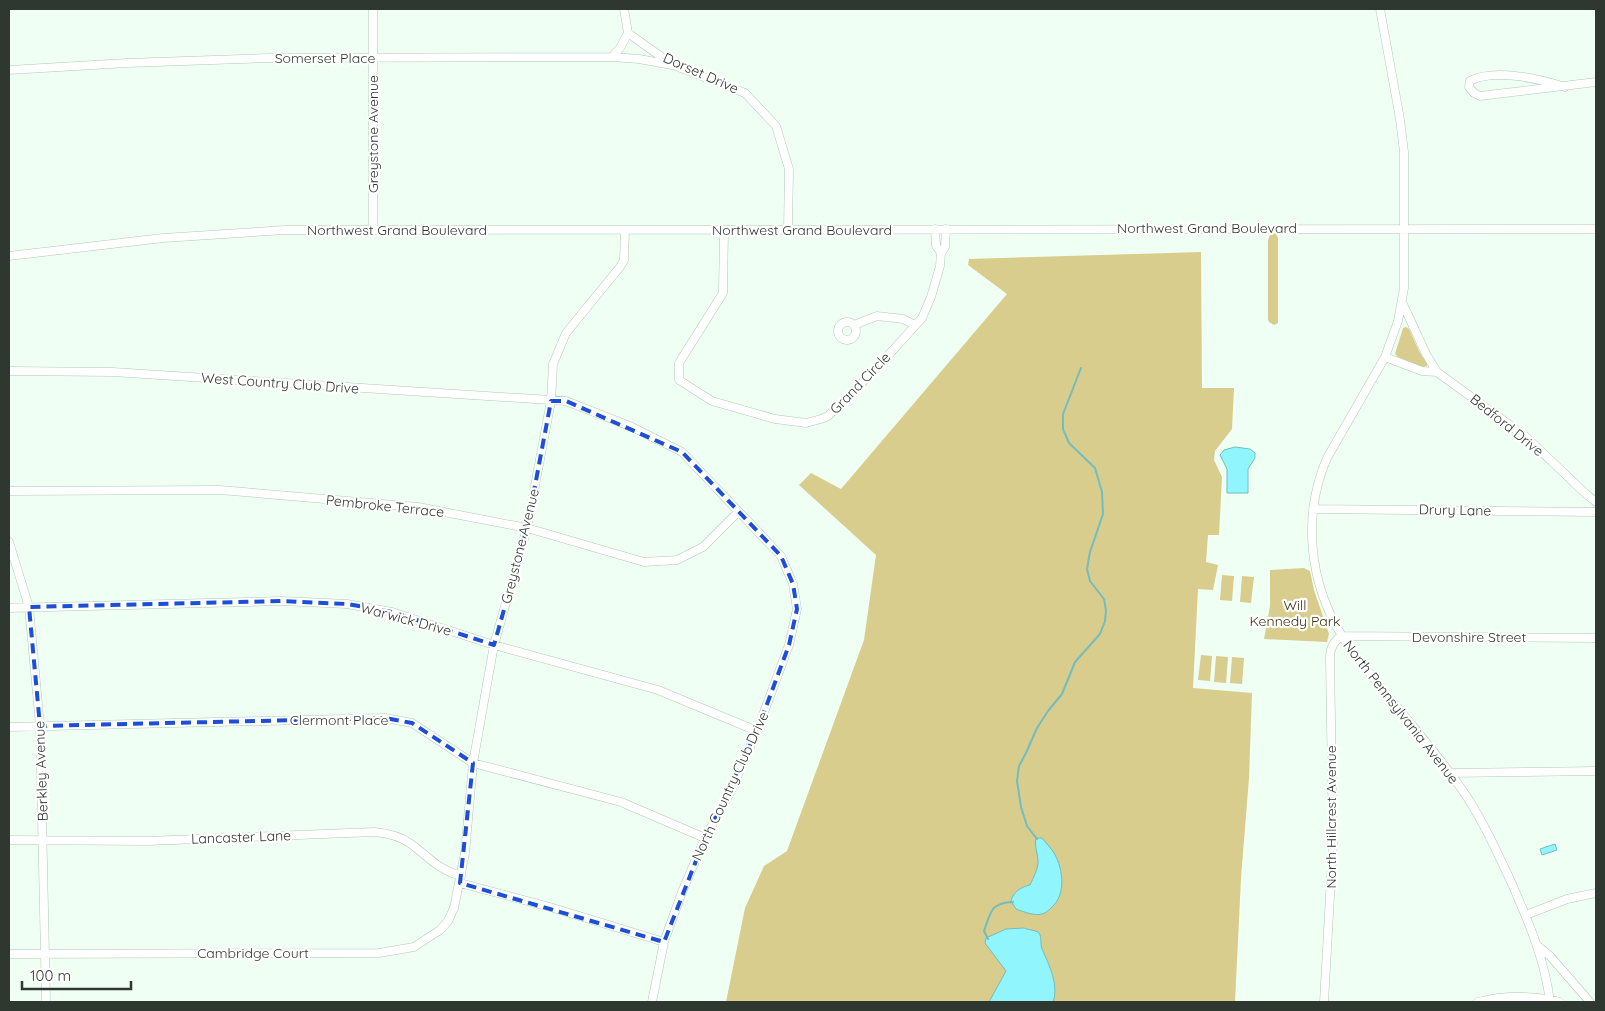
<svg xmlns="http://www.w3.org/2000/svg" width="1605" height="1011" font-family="Quicksand,sans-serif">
<rect width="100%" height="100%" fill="#f0fff3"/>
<path fill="#d8cd8c" d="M 1273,234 L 1276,234 L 1278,238 L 1278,323 L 1274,325 L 1269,322 L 1268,319 L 1268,240 L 1270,235 Z
M 1201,252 L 1202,388 L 1234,388 L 1232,429 L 1215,451 L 1214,460 L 1222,477 L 1219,535 L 1208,535 L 1206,562 L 1218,565 L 1213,590 L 1198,589 L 1193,688 L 1252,693 L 1249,778 L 1241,878 L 1235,1002 L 726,1002 L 745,908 L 764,866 L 787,851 L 864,640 L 876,555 L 799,485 L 811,473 L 841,489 L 1007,294 L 968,265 L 969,259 Z
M 1406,327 L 1409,329 L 1419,351 L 1427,364 L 1427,366 L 1422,367 L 1398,357 L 1395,354 L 1403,328 Z
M 1304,568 L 1310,571 L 1314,590 L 1329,634 L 1327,642 L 1264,639 L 1270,606 L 1270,570 Z
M 1222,575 L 1234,576 L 1232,601 L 1220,600 Z
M 1242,576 L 1254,577 L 1251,603 L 1240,602 Z
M 1201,655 L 1212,656 L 1210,681 L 1198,680 Z
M 1216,656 L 1228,657 L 1226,683 L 1214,682 Z
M 1232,657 L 1244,658 L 1242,684 L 1230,683 Z"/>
<path fill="#91f5fe" stroke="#73bcc0" d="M 1235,447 L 1250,449 L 1255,453 L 1255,458 L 1248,469 L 1248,493 L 1227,493 L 1227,469 L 1220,455 L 1224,450 Z
M 1036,838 L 1042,838 C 1045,842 1049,846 1052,850 C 1063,865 1067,894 1052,907 C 1049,910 1046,913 1042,914 C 1034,916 1024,912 1016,909 L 1011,901 C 1013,892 1021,887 1030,885 C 1033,878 1038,870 1038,862 C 1038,854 1034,846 1036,838 Z
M 1555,844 L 1557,850 L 1542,855 L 1540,849 Z
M 1024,928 C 1028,930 1036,930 1039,933 C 1042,937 1040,944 1042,949 C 1049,965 1059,984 1053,1002 L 989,1002 L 1006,971 L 985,943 L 986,938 L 1006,929 Z"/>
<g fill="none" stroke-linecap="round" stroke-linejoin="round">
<path stroke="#73bcc0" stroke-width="2" d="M 1037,839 L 1027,826 L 1021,807 L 1017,781 L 1019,766 L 1026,753 L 1037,728 L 1048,711 L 1062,694 L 1075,662 L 1100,634 L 1105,621 L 1106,611 L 1104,599 L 1090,581 L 1087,569 L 1090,552 L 1103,514 L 1102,492 L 1095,468 L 1069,443 L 1063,429 L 1063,414 L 1081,368
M 988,939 L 984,931 C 991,912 990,903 1013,902"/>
<defs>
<path id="minor" d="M 373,9 L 373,229
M 624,9 L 628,33 L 656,53 L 676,66 L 745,93 L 776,126 L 789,169 L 788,229
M 1380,9 L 1400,119 L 1404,152 L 1404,288 L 1398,321 L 1385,357 L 1327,458 C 1302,516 1309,582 1342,636 C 1352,652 1364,666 1376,681 C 1406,719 1440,756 1467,797 C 1485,825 1498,854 1512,884 C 1529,923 1545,960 1550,1002
M 612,57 L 639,59 L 672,65
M 9,70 L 127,63 L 270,58 L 612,57 L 620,48 L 628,33
M 1565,87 C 1540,79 1494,68 1470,81 L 1469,87 L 1474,93 L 1480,96 L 1596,82
M 724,230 L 723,293 L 679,363 L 679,380 L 712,401 L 775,419 L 806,423 L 821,419 L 828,416 L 875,370 L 922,318 L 931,297 L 940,266 L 941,253 L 936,246 L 935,229
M 941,253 L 945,247 L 946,229
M 9,256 L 163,238 L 285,230 L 1596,229
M 1402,302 L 1426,354 L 1437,372 L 1526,437 L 1586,494 L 1596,502
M838 331a9 9 0 1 1 18 0a9 9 0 1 1-18 0Z
M 854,325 L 877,316 L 903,319 L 915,325
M 1385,357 L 1422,371 L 1437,372
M 9,371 L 113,372 L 566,401 L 632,427 L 682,452 L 781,556 L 793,584 L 797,609 L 789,645 L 757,731 L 730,793 L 705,838 L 682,892 L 664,942 L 652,1002
M 9,491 L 220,490 L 418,507 L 527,528 L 644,562 L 677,560 L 703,547 L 738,512
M 1313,509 L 1596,512
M 9,542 L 29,607 L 40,726 L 46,1002
M 9,608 L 282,601 L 347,604 L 392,612 L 494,645 L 658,690 L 757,731
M 1342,636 L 1596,638
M 9,727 L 385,718 L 412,723 L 473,763 L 621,802 L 705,838
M 1449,773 L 1596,771
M 9,840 L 147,841 L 374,832 C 387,833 400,836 411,844 C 430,858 437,869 461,876
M 460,883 L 550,907 L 664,942
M 1526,915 L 1567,899 L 1596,893
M 1539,947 L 1550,956 L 1590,1002
M 9,954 L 379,953 L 414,947 L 440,930 L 448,921 L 454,908 L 465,853 L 473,763 L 494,645 L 527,528 L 551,401 L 553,364 L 566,333 L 620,267 L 624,260 L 625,230
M 1324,1002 L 1333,843 L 1330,658 C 1330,648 1333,641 1342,636
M 1478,1002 C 1506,995 1532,995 1560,1002"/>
</defs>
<use href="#minor" stroke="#b1c9b6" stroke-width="9"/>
<use href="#minor" stroke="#fff" stroke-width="8"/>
</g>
<path fill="none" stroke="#1d4ed8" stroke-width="4" stroke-dasharray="10 6" stroke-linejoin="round" d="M 551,401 L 566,401 L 682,452 L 781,556 L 793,584 L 797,609 L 789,645 L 757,731 L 705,838 L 664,942 L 460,883 L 473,763 L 412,723 L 385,718 L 40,726 L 29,607 L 282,601 L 347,604 L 392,612 L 494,645 L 527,528 Z"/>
<g text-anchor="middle" stroke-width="4.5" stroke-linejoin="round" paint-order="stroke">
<g font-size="14" fill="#2e3830" stroke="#fff">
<text x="325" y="63">Somerset Place</text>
<text transform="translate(701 73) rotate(24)" y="5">Dorset Drive</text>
<text transform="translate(373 134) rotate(-90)" y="5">Greystone Avenue</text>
<text x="1207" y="233">Northwest Grand Boulevard</text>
<text x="397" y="235">Northwest Grand Boulevard</text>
<text x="802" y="235">Northwest Grand Boulevard</text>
<text transform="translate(280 383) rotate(4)" y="5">West Country Club Drive</text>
<text transform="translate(860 383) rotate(-46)" y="5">Grand Circle</text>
<text transform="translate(1507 425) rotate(39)" y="5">Bedford Drive</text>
<text transform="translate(385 506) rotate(6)" y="5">Pembroke Terrace</text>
<text transform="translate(1455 510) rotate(1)" y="5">Drury Lane</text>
<text transform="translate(520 546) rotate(-76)" y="5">Greystone Avenue</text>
<text transform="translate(406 619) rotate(15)" y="5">Warwick Drive</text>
<text x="1469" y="642">Devonshire Street</text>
<text transform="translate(1401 712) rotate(52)" y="5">North Pennsylvania Avenue</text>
<text x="339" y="725">Clermont Place</text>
<text transform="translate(41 771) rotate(-92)" y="5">Berkley Avenue</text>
<text transform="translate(730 786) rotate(-65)" y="5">North Country Club Drive</text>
<text transform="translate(1331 817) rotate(-90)" y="5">North Hillcrest Avenue</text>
<text transform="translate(241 837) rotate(-2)" y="5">Lancaster Lane</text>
<text x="253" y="958">Cambridge Court</text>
</g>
<g font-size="14" fill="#393313" stroke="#fff">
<text x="1295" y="610">Will<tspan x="1295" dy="16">Kennedy Park</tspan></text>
</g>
</g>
<rect width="1605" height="1011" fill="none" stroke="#2e3830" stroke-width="20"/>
<path d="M22 981v8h109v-8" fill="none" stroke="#2e3830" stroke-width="2.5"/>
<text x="30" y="981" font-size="15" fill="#2e3830" stroke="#ffffff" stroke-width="4" paint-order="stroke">100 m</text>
</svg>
